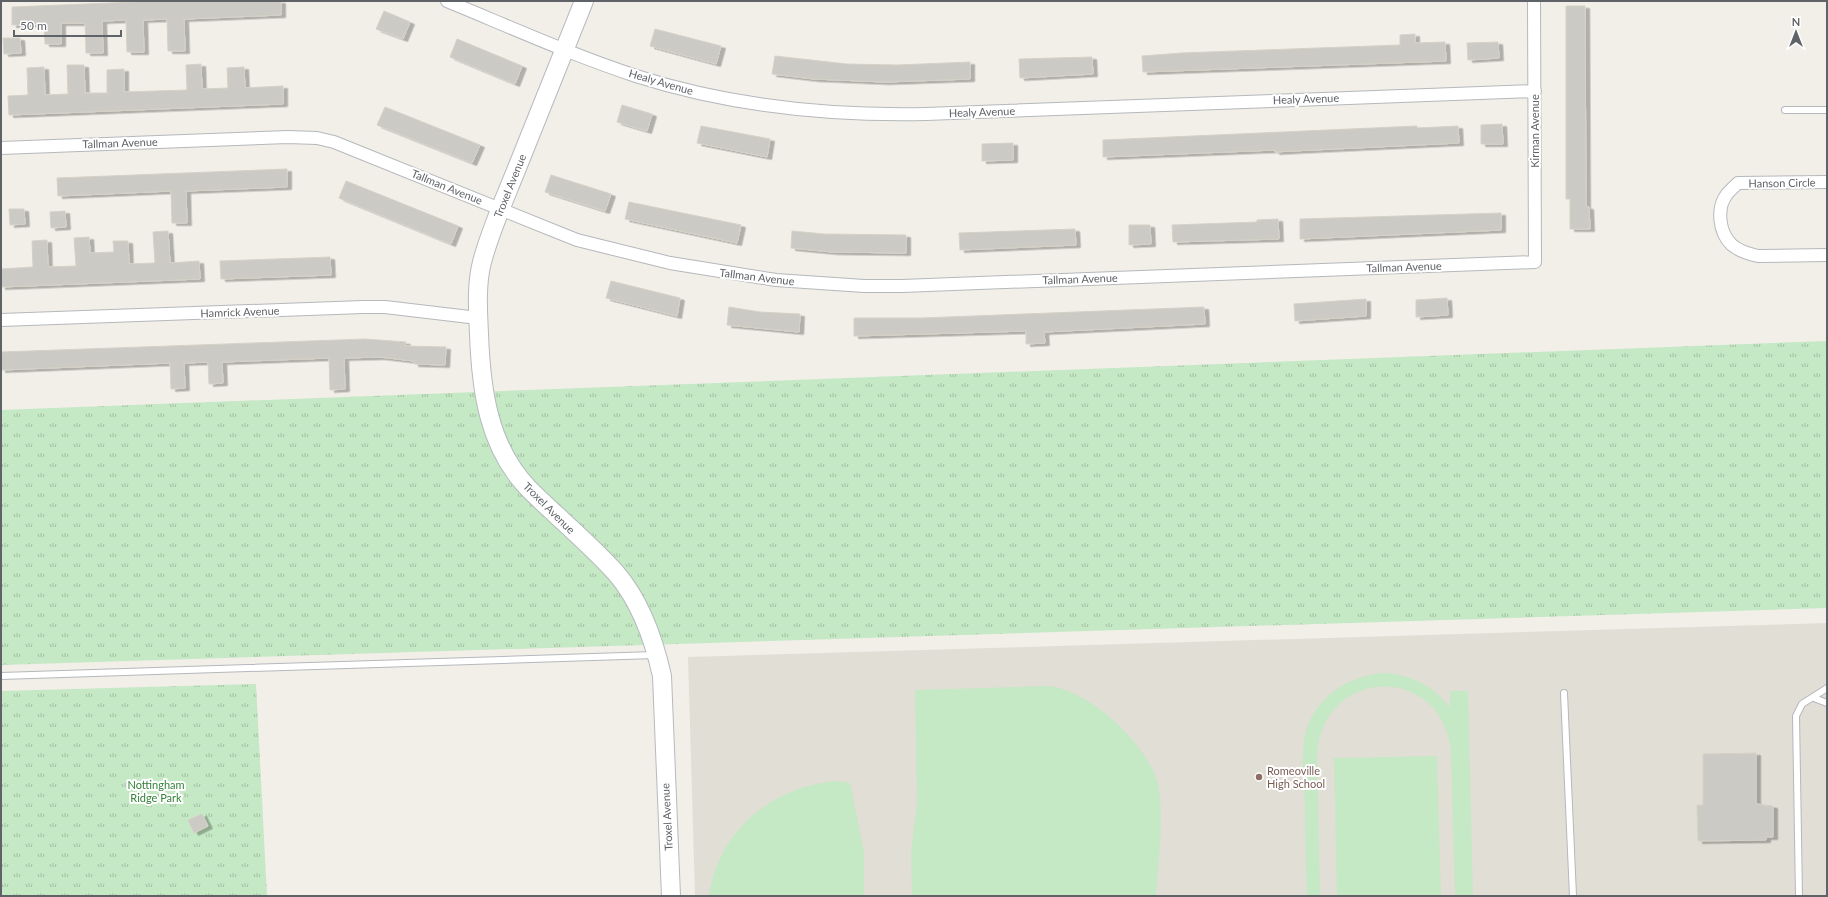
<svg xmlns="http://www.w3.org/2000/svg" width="1828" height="897" font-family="Lato,sans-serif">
<defs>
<pattern id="grass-tufts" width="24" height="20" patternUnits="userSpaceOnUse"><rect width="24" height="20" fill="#c5e8c5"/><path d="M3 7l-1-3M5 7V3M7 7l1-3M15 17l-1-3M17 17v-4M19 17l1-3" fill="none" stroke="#a3c0a4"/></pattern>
<filter id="shadow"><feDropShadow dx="4.5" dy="2.5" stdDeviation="0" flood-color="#0004"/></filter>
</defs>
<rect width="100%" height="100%" fill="#f1efe8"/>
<path fill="#e1ded6" d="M 1827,623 L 1827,896 L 695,896 L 688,657 Z"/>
<path fill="url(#grass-tufts)" d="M 1827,341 L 1827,608 L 1,665 L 1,410 Z
M 256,684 L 267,896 L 1,896 L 1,691 Z"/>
<path fill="#c5e8c5" d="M 1382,673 C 1410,674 1432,685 1450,707 L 1450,691 L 1468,691 L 1473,896 L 1455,896 L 1451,752 C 1443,664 1324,665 1317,754 L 1320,896 L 1307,896 C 1306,866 1305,835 1305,805 C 1304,784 1301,762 1304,741 C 1310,701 1344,677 1382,673 Z
M 1049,686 C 1089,690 1146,743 1157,781 C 1165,810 1158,864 1156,896 L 912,896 L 911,852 L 917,803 L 915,690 Z
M 1437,756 L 1441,896 L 1337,896 L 1334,758 Z
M 838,781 L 850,783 L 864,853 L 864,896 L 709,896 C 718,830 774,785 838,781 Z"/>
<path fill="#cccac5" stroke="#d6d1c6" filter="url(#shadow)" d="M 158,1 L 281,1 L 281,15 L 184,19 L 185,51 L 168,51 L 167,19 L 143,20 L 144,52 L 127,52 L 126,20 L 102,21 L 103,53 L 86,53 L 85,23 L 61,23 L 61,44 L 45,44 L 44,24 L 12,25 L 12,7 Z
M 1566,6 L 1585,6 L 1586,207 L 1589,207 L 1590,229 L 1570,229 L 1570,199 L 1566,199 Z
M 384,11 L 410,22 L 403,39 L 376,29 Z
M 655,29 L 721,46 L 716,64 L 650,46 Z
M 1415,34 L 1415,43 L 1445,42 L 1446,61 L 1143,72 L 1142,56 L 1181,53 L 1400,45 L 1400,35 Z
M 3,38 L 20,38 L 21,53 L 4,54 Z
M 457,39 L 522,66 L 515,84 L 450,57 Z
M 1498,42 L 1499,58 L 1468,60 L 1467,43 Z
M 775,56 L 847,64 L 897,65 L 970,62 L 970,79 L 885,82 L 814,79 L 772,74 Z
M 1092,57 L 1093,74 L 1020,78 L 1019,59 Z
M 201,64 L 202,89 L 228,88 L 227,68 L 244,67 L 245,88 L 283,86 L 283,104 L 9,115 L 8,96 L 28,95 L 27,68 L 44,67 L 45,95 L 68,94 L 67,65 L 84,65 L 85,93 L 107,93 L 107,70 L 124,69 L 124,92 L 187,90 L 186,65 Z
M 622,105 L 652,114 L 647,131 L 617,122 Z
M 385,107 L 480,145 L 472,163 L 377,125 Z
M 1502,124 L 1503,144 L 1481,144 L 1481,125 Z
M 701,126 L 770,139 L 767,157 L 697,143 Z
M 1417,126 L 1417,128 L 1458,126 L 1459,143 L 1292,151 L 1275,152 L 1275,150 L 1103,157 L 1103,140 Z
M 1013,143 L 1013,160 L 982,161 L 982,144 Z
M 287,169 L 287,187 L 186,191 L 187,223 L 172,223 L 171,191 L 58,196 L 57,178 Z
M 551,175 L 611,194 L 605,211 L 545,192 Z
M 346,181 L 458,226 L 451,244 L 339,198 Z
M 629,202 L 741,225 L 737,243 L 625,219 Z
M 9,209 L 24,209 L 25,224 L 10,225 Z
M 65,211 L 66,227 L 51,228 L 50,212 Z
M 1501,213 L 1501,230 L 1300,239 L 1300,219 Z
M 1278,219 L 1279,239 L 1173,242 L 1172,225 L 1257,222 L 1257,220 Z
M 1129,225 L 1150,225 L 1151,244 L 1129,245 Z
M 1075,229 L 1076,245 L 960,250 L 959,233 Z
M 168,231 L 170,263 L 199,261 L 200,279 L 1,287 L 1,269 L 33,267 L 32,241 L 47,240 L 48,267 L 76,266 L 74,238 L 89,237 L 90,253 L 114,252 L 113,241 L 128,241 L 129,264 L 155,263 L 153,232 Z
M 792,231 L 824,234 L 906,235 L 906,253 L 833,252 L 791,248 Z
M 330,257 L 331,275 L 221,279 L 220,261 Z
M 611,281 L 680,298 L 677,316 L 606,298 Z
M 1447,298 L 1448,315 L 1416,317 L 1416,300 Z
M 1366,299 L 1366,316 L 1295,321 L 1294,304 Z
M 729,307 L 760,312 L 800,314 L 799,332 L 727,325 Z
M 1204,307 L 1205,324 L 1044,332 L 1045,343 L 1026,344 L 1026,331 L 854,336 L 854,318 L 922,318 Z
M 365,339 L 406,342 L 405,346 L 446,347 L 445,365 L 414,364 L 414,361 L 380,357 L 344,358 L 345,389 L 330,390 L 329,358 L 222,362 L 223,383 L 209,384 L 208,362 L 184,363 L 185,388 L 171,389 L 170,363 L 1,370 L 1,352 Z
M 1756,753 L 1756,804 L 1773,806 L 1773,837 L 1766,837 L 1766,840 L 1698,841 L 1697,805 L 1703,805 L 1703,754 Z
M 202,814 L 208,826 L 194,833 L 188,820 Z"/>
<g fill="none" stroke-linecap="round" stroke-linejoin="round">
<defs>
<path id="lane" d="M 1785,110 L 1827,110
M 1,676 L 655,655
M 1564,693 L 1573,896
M 1814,698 L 1827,703
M 1799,896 L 1796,716 L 1802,704 L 1827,688"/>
<path id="street" d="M 447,1 C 510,27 572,55 636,76 C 730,106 828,116 926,114 L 1535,91
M 1,148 L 288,137 L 317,138 L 334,142 L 577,240 L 670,263 L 776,280 L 864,286 L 902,286 L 1535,262 L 1534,1
M 1827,182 L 1738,183 C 1735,186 1730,190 1727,194 C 1716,208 1719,233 1732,245 C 1739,251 1749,254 1758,256 L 1827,255
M 1,320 L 363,307 L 385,307 L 478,318"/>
<path id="secondary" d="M 584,1 C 562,55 541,109 519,163 C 506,196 491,228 482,262 C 476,285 478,311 479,334 C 481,389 488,447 529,489 C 557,517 589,543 616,573 C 640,601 654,640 662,676 L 671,896"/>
</defs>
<use href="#lane" stroke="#b5b8bc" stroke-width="8"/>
<use href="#street" stroke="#b5b8bc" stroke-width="14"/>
<use href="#secondary" stroke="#b6babf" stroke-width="20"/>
<use href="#lane" stroke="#fff" stroke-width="6"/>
<use href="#street" stroke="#fff" stroke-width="12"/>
<use href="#secondary" stroke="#fff" stroke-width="18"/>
</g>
<circle fill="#8d6e63" stroke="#fff" stroke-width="1.5" cx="1259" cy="777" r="4"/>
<g text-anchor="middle" stroke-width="4" stroke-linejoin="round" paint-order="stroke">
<g font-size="11" fill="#5f6368" stroke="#fff">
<text transform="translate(661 82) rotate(16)" y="4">Healy Avenue</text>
<text transform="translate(1306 99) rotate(-2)" y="4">Healy Avenue</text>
<text transform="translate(982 112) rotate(-2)" y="4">Healy Avenue</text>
<text transform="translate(1535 131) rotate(-90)" y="4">Kirman Avenue</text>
<text transform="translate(120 143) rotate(-2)" y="4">Tallman Avenue</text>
<text transform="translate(1782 183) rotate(-1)" y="4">Hanson Circle</text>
<text transform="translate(510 186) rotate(-68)" y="4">Troxel Avenue</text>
<text transform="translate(447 187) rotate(22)" y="4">Tallman Avenue</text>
<text transform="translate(1404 267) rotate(-2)" y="4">Tallman Avenue</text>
<text transform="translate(757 277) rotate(7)" y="4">Tallman Avenue</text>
<text transform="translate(1080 279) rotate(-2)" y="4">Tallman Avenue</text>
<text transform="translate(240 312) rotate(-2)" y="4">Hamrick Avenue</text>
<text transform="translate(549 508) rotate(45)" y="4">Troxel Avenue</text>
<text transform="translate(667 817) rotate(-93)" y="4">Troxel Avenue</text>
</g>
<g font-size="11" fill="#785e54" stroke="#fff" text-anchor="start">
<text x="1267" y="775">Romeoville<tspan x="1267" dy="13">High School</tspan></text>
</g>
<g font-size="11" fill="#348238" stroke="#fff">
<text x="156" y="789">Nottingham<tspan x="156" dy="13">Ridge Park</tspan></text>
</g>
</g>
<rect width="1828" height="897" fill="none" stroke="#5f6368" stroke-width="4"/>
<g transform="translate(1796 32)" stroke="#ffffff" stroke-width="3" paint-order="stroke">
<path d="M0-3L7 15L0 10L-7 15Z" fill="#5f6368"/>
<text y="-6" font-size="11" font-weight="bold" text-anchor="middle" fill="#5f6368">N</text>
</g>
<path d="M14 30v6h107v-6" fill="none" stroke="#5f6368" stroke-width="2"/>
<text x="20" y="30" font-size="12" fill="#5f6368" stroke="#ffffff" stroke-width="3" paint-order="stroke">50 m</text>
</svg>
